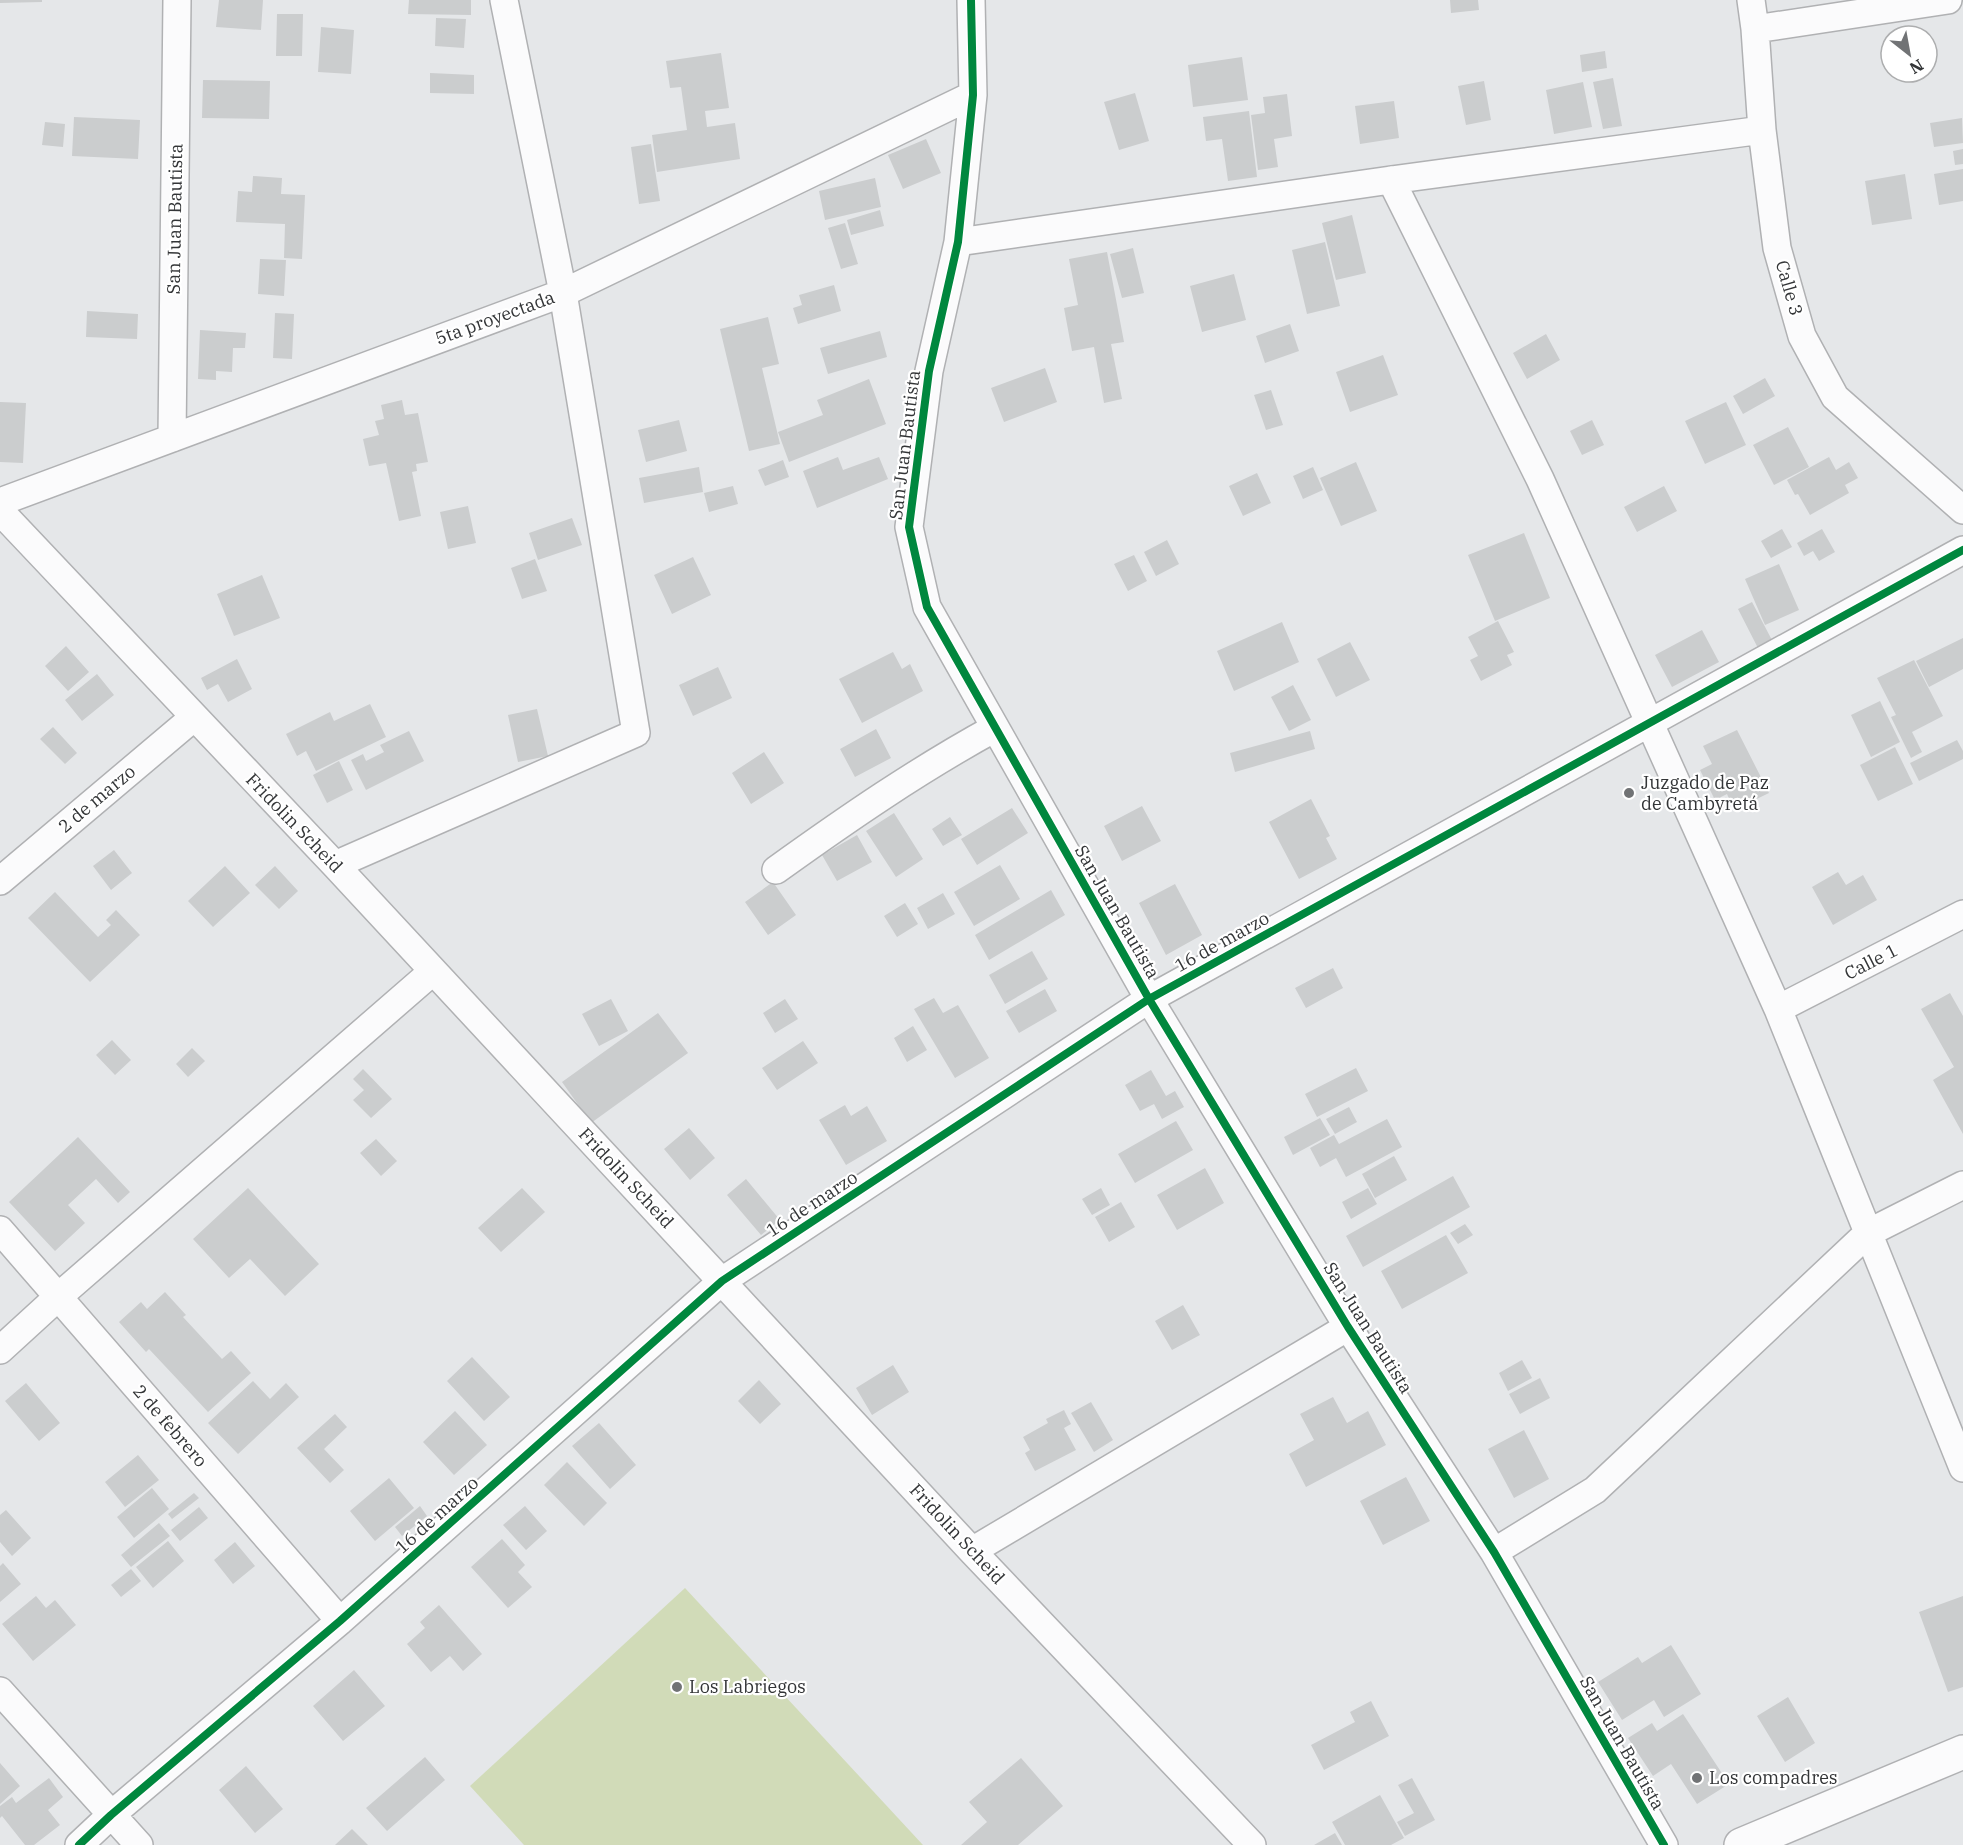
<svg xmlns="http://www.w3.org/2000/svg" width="1963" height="1845" font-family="'IBM Plex Serif',serif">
<rect width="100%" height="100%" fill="#e5e7e9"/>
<path fill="#d1dbb8" d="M 685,1588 L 923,1845 L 524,1845 L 470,1786 Z"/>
<path fill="#cbcdce" d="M 0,0 L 42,0 L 42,2 L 0,3 Z
M 219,0 L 263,0 L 261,30 L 216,27 Z
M 409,0 L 471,0 L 471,15 L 408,14 Z
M 1450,0 L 1478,0 L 1479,10 L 1451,13 Z
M 277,14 L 303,14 L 302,56 L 276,56 Z
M 436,18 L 466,19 L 464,48 L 435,46 Z
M 321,27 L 354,30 L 351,74 L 318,72 Z
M 1605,51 L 1607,68 L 1582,72 L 1580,55 Z
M 721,53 L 729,108 L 705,111 L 707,127 L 735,123 L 740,159 L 657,172 L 652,135 L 687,130 L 681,87 L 670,88 L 666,61 Z
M 1242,57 L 1248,100 L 1193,107 L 1188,65 Z
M 430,73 L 474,75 L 474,94 L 430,93 Z
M 1613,78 L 1622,126 L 1603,129 L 1593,82 Z
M 203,80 L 270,81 L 269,119 L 202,118 Z
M 1484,81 L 1491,120 L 1466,125 L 1458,86 Z
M 1583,82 L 1592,127 L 1554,134 L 1546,90 Z
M 1135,93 L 1149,141 L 1119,150 L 1104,102 Z
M 1287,94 L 1292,136 L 1274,139 L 1278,167 L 1258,170 L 1251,115 L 1265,113 L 1263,97 Z
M 1394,101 L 1399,138 L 1360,144 L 1355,106 Z
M 1249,111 L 1257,177 L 1228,181 L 1222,139 L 1206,141 L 1203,117 Z
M 74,117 L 140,120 L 138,159 L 72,156 Z
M 1962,118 L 1963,143 L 1934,147 L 1930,123 Z
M 45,122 L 65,124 L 63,147 L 42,145 Z
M 926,139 L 941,173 L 903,189 L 888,155 Z
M 651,144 L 660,201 L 639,204 L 631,147 Z
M 1963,149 L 1963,164 L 1955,165 L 1953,151 Z
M 1963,169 L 1963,201 L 1939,205 L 1934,174 Z
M 1905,174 L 1912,219 L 1872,225 L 1865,181 Z
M 253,176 L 282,178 L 281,194 L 305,195 L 302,259 L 284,258 L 285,224 L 236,222 L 238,191 L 252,192 Z
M 875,178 L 881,207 L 825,220 L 819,191 Z
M 880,210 L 884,226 L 851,235 L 847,220 Z
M 1352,215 L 1366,273 L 1336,280 L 1322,223 Z
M 845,223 L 858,264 L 841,269 L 828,228 Z
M 1325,242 L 1340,306 L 1307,314 L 1292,250 Z
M 1133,248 L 1144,293 L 1122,298 L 1110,254 Z
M 1107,252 L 1124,342 L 1111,344 L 1122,399 L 1104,403 L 1094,347 L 1072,351 L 1064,308 L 1078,305 L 1069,259 Z
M 260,259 L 286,260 L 284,296 L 258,294 Z
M 1234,274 L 1246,320 L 1202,332 L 1190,286 Z
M 834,285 L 841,311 L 798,324 L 793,308 L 802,305 L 799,295 Z
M 87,311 L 138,314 L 137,339 L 86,337 Z
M 275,313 L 294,314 L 292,359 L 273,358 Z
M 768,317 L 779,364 L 762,368 L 780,444 L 749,451 L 720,329 Z
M 1290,324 L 1299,351 L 1265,363 L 1256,336 Z
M 200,330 L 246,333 L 245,348 L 233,348 L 232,372 L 216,371 L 216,380 L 198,379 Z
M 880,331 L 887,357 L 828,374 L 820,348 Z
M 1546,334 L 1560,360 L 1527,379 L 1513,353 Z
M 1383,355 L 1398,395 L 1350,412 L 1336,372 Z
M 1045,368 L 1057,402 L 1004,422 L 991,388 Z
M 1765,378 L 1775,396 L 1743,414 L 1733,396 Z
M 869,379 L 886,424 L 789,462 L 778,432 L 823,415 L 817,400 Z
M 1271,390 L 1283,425 L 1266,430 L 1254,395 Z
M 402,400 L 405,415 L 418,413 L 428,462 L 416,464 L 417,471 L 412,472 L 421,516 L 399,521 L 386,463 L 369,466 L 363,439 L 379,435 L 375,421 L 384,419 L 381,405 Z
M 0,402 L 26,403 L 23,463 L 0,462 Z
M 1726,402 L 1746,445 L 1705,464 L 1685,421 Z
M 679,420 L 687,451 L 646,462 L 638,430 Z
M 1592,420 L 1604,445 L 1582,455 L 1570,431 Z
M 1788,427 L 1809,467 L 1774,485 L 1753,445 Z
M 838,457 L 843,470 L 879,457 L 888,479 L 817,508 L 803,471 Z
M 1829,457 L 1836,470 L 1849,462 L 1858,478 L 1845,485 L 1849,493 L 1810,515 L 1798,494 L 1795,495 L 1787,480 Z
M 783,460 L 789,477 L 765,486 L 758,470 Z
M 1356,462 L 1377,511 L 1341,526 L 1320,478 Z
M 699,467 L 703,492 L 644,503 L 639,478 Z
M 1313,467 L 1323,490 L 1303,499 L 1293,476 Z
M 1257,473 L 1271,503 L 1243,516 L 1229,486 Z
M 733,486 L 738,504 L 709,512 L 704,493 Z
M 1664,486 L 1677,511 L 1637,532 L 1624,507 Z
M 468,506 L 476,543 L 448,549 L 440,512 Z
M 572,518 L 582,545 L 538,560 L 529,533 Z
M 1782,529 L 1792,547 L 1771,558 L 1761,541 Z
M 1822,529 L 1835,552 L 1819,561 L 1813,551 L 1804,556 L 1797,543 Z
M 1524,533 L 1550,598 L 1495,621 L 1468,555 Z
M 1167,540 L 1179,564 L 1156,576 L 1144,552 Z
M 1134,555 L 1147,581 L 1128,591 L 1114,564 Z
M 693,557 L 711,595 L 672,614 L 654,575 Z
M 535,559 L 547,591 L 522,599 L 511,568 Z
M 1779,564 L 1799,610 L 1765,625 L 1745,579 Z
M 262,575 L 280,618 L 234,636 L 217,594 Z
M 1752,602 L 1774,644 L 1760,652 L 1738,609 Z
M 1498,621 L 1514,652 L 1507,655 L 1512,665 L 1481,681 L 1470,660 L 1478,656 L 1468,637 Z
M 1282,622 L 1299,662 L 1234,691 L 1217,651 Z
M 1702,630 L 1719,662 L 1672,687 L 1655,655 Z
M 1963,638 L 1963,669 L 1929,687 L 1916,661 Z
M 1350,642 L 1370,680 L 1336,697 L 1317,659 Z
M 66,646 L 89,672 L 68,691 L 45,666 Z
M 893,652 L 902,669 L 910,664 L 923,691 L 862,723 L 839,679 Z
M 237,659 L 252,689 L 228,702 L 218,684 L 207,690 L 201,678 Z
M 1914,660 L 1943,716 L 1912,732 L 1922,752 L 1911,758 L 1891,717 L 1896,715 L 1877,678 Z
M 718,667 L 732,698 L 693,716 L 679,685 Z
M 97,674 L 114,695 L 82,721 L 65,700 Z
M 1293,685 L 1311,720 L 1289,731 L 1271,697 Z
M 1880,701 L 1900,742 L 1871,757 L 1851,715 Z
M 370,704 L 386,737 L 316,771 L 306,751 L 297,756 L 286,734 L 330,712 L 334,721 Z
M 537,709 L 548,756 L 518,762 L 508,715 Z
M 53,727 L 77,753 L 65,764 L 40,739 Z
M 876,729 L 891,758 L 855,777 L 840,749 Z
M 1737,730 L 1769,793 L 1734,810 L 1727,794 L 1715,800 L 1700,770 L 1712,764 L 1703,746 Z
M 409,731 L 424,761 L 366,790 L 351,760 L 363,754 L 366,761 L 384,752 L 380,745 Z
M 1310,731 L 1315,749 L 1235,772 L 1230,753 Z
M 1957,740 L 1963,751 L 1963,759 L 1919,781 L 1910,763 Z
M 1895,747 L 1913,784 L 1878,801 L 1860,765 Z
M 764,752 L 784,783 L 751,804 L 732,773 Z
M 339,761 L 353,790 L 327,803 L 313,775 Z
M 1311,799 L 1330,836 L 1326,838 L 1337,859 L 1299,879 L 1269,822 Z
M 1142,806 L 1161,841 L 1122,861 L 1104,826 Z
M 1012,808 L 1028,833 L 977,865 L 961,839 Z
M 894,813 L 923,859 L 896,877 L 866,831 Z
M 950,817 L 962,835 L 943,846 L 932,829 Z
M 857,835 L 872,862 L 837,881 L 822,855 Z
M 114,850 L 132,873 L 111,890 L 93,866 Z
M 1000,865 L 1020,899 L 974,926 L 954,892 Z
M 225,866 L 250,893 L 213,927 L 188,901 Z
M 275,866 L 298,891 L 279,909 L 255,885 Z
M 1838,872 L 1846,885 L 1863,875 L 1877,900 L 1833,925 L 1812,887 Z
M 773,882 L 796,915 L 768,935 L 745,902 Z
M 1175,884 L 1202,935 L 1166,955 L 1139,903 Z
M 1051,890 L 1065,915 L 989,960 L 975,935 Z
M 55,892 L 98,937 L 111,925 L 106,920 L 116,910 L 140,935 L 90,982 L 28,918 Z
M 943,893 L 955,914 L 928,929 L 917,908 Z
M 905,903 L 918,924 L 897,937 L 884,916 Z
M 1032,951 L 1048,979 L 1005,1004 L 989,975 Z
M 1333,968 L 1343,988 L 1306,1008 L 1295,988 Z
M 1045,989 L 1057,1011 L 1019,1033 L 1006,1011 Z
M 1950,993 L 1963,1016 L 1963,1134 L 1933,1080 L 1954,1067 L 1921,1009 Z
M 934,998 L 943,1013 L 958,1005 L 989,1058 L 955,1078 L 914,1009 Z
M 611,999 L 628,1031 L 599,1046 L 582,1014 Z
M 785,999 L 798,1019 L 775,1033 L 763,1013 Z
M 658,1013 L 688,1053 L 591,1123 L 562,1082 Z
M 913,1026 L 927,1050 L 907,1062 L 894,1038 Z
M 112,1040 L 131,1060 L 115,1075 L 96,1055 Z
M 803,1041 L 818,1063 L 777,1090 L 762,1068 Z
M 192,1048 L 205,1061 L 188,1077 L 176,1064 Z
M 1356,1068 L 1368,1091 L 1317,1117 L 1305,1094 Z
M 363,1069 L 392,1099 L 371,1118 L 353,1100 L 364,1090 L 353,1079 Z
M 1151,1070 L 1166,1096 L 1175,1091 L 1184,1107 L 1162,1119 L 1154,1104 L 1140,1111 L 1125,1085 Z
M 845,1105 L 851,1116 L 867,1106 L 887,1141 L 846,1165 L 819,1120 Z
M 1349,1107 L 1357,1122 L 1335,1134 L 1326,1119 Z
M 1320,1118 L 1330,1135 L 1293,1155 L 1284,1137 Z
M 1387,1119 L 1402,1147 L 1346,1177 L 1336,1158 L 1320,1167 L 1310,1148 L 1334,1135 L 1339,1144 Z
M 1176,1121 L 1193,1150 L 1135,1183 L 1118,1154 Z
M 689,1128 L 715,1158 L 690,1180 L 664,1149 Z
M 78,1137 L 130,1192 L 118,1203 L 96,1179 L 68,1205 L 85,1223 L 55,1251 L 9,1202 Z
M 376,1139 L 397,1161 L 381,1176 L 360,1153 Z
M 1394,1156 L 1407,1180 L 1375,1198 L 1362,1174 Z
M 1205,1168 L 1224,1203 L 1177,1230 L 1157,1195 Z
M 1453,1176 L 1470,1207 L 1363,1267 L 1346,1236 Z
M 746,1179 L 780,1220 L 761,1235 L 727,1195 Z
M 248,1188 L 319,1264 L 285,1296 L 250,1259 L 229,1278 L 193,1239 Z
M 522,1188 L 545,1212 L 501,1252 L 478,1228 Z
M 1101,1188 L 1110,1205 L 1092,1215 L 1082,1199 Z
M 1368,1188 L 1377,1204 L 1351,1219 L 1342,1202 Z
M 1121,1202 L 1135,1227 L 1109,1242 L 1095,1217 Z
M 1465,1224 L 1473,1235 L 1458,1244 L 1450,1233 Z
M 1446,1235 L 1468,1273 L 1402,1309 L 1381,1271 Z
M 165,1292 L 186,1315 L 183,1317 L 222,1359 L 231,1351 L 251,1373 L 208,1412 L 149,1349 L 146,1352 L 119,1322 L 141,1302 L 147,1309 Z
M 1183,1305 L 1200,1335 L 1172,1350 L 1155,1321 Z
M 472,1357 L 510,1397 L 484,1421 L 447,1381 Z
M 1522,1360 L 1532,1378 L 1508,1391 L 1499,1373 Z
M 893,1365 L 909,1392 L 872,1415 L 856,1388 Z
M 1540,1378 L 1550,1398 L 1520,1414 L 1509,1394 Z
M 759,1380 L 781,1404 L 760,1424 L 738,1401 Z
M 253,1381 L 270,1399 L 286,1383 L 299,1397 L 238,1454 L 208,1423 Z
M 26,1383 L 60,1423 L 39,1441 L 5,1401 Z
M 1333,1397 L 1347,1423 L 1368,1411 L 1386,1445 L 1306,1487 L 1289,1454 L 1314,1440 L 1300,1414 Z
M 1091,1402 L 1113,1440 L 1094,1452 L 1071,1413 Z
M 1064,1410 L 1071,1424 L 1064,1428 L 1076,1450 L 1035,1471 L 1025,1453 L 1030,1450 L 1023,1437 L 1048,1423 L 1046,1419 Z
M 455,1411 L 487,1445 L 454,1475 L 423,1442 Z
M 335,1414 L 347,1427 L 324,1449 L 344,1470 L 330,1483 L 297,1448 Z
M 599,1423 L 636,1465 L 610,1489 L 572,1446 Z
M 1524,1430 L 1549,1479 L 1514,1498 L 1488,1449 Z
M 138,1455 L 159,1480 L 125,1507 L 105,1482 Z
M 567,1462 L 607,1503 L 584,1526 L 544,1485 Z
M 1406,1477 L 1430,1521 L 1383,1545 L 1360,1501 Z
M 389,1478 L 414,1508 L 375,1541 L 350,1511 Z
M 152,1488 L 169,1509 L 134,1538 L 117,1517 Z
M 194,1493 L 199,1498 L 172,1519 L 168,1514 Z
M 420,1506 L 427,1516 L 402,1536 L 395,1527 Z
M 525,1506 L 547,1531 L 526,1550 L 503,1525 Z
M 199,1507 L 208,1518 L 180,1541 L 171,1530 Z
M 6,1510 L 31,1538 L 12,1556 L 0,1542 L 0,1515 Z
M 159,1523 L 170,1536 L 131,1567 L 121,1555 Z
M 502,1539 L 525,1565 L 518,1572 L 532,1587 L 508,1608 L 471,1567 Z
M 168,1541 L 184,1561 L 153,1588 L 136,1567 Z
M 235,1542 L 255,1566 L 233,1584 L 214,1560 Z
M 3,1563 L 21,1584 L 0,1602 L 0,1566 Z
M 131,1569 L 141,1581 L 121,1597 L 111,1585 Z
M 36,1596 L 46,1608 L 55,1600 L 76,1625 L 33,1661 L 2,1624 Z
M 1963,1596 L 1963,1687 L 1948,1692 L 1919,1612 Z
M 439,1605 L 482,1654 L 463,1671 L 450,1656 L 431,1672 L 407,1644 L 425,1628 L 420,1622 Z
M 1671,1645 L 1701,1694 L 1664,1717 L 1654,1700 L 1622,1720 L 1598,1682 L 1638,1657 L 1642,1663 Z
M 354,1670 L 385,1706 L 343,1741 L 313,1706 Z
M 1788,1697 L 1815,1743 L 1785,1762 L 1757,1716 Z
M 1371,1701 L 1389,1736 L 1324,1770 L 1311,1745 L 1355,1722 L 1350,1712 Z
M 1683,1714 L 1729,1784 L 1697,1804 L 1671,1764 L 1653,1776 L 1628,1738 L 1652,1723 L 1657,1731 Z
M 425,1757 L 445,1780 L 387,1831 L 366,1808 Z
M 1021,1758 L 1063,1806 L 1018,1845 L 961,1845 L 987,1822 L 969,1802 Z
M 0,1763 L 20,1786 L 0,1804 Z
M 246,1766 L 283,1809 L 255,1833 L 219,1790 Z
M 49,1778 L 63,1797 L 48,1810 L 60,1825 L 34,1845 L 25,1845 L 2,1816 L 0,1818 L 0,1806 L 12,1797 L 16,1803 Z
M 1412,1778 L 1435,1820 L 1405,1836 L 1397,1822 L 1414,1813 L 1398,1785 Z
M 1380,1795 L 1404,1838 L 1391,1845 L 1345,1845 L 1332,1822 Z
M 352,1829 L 368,1845 L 335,1845 Z
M 1335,1833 L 1342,1845 L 1314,1845 Z"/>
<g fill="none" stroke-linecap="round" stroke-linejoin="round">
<defs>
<path id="street" d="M 971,0 L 973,95 L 958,242 L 929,371 L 909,527 L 927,607 L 1149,999 L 1348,1327 L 1494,1552 L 1664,1845
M 1751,0 L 1755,29 L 1762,130 L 1777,248 L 1802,336 L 1835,397 L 1963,510
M 1755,29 L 1948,0
M 1391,180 L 1540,479 L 1778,1009 L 1963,1468
M 958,242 L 1391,180 L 1762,130
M 172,438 L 177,0
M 0,502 L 563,293 L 973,95
M 0,511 L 335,865 L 972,1551 L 1252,1845
M 335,865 L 636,733 L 563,293 L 504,0
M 776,870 C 847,819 918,770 995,728
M 0,881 L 193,718
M 1778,1009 L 1963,914
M 0,1230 L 340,1621
M 0,1350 L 58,1297 L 432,972
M 972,1551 L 1348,1327
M 1494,1552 L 1595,1490 L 1868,1233 L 1963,1185
M 0,1691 L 139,1845
M 79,1845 L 111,1815 L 340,1621 L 722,1281 L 1149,999 L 1963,550"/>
<path id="secondary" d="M 1741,1845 L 1963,1752"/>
</defs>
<use href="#street" stroke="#b0b1b3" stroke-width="30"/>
<use href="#secondary" stroke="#b0b1b3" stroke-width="36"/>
<use href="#street" stroke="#fbfbfc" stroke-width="27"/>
<use href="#secondary" stroke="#fbfbfc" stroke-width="33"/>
<defs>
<path id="cycleway" d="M 971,0 L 973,95 L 958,242 L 929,371 L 909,527 L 927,607 L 1149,999 L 1348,1327 L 1494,1552 L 1664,1845
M 79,1845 L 111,1815 L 340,1621 L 722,1281 L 1149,999 L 1963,550"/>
</defs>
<use href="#cycleway" stroke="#fff" stroke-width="11"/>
<use href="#cycleway" stroke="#00873e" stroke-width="8"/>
</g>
<g fill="#717375" stroke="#fff" stroke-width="2">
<circle cx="1629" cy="793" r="6"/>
<circle cx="677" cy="1687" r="6"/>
<circle cx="1697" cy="1778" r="6"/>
</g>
<g text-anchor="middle" stroke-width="4.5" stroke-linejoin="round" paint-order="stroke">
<g font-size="18" fill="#333537" stroke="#fff">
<text transform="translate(175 219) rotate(-89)" y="6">San Juan Bautista</text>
<text transform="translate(1789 288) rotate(74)" y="6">Calle 3</text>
<text transform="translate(495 318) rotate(-20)" y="6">5ta proyectada</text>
<text transform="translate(905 445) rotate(-83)" y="6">San Juan Bautista</text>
<text transform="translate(97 799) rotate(-40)" y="6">2 de marzo</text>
<text transform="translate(294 823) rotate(46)" y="6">Fridolin Scheid</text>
<text transform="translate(1117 912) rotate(60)" y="6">San Juan Bautista</text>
<text transform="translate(1222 942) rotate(-29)" y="6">16 de marzo</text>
<text transform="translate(1871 962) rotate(-27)" y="6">Calle 1</text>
<text transform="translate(626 1178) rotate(47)" y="6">Fridolin Scheid</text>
<text transform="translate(812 1204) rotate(-33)" y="6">16 de marzo</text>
<text transform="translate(1368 1328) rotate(58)" y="6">San Juan Bautista</text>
<text transform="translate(170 1426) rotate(49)" y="6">2 de febrero</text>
<text transform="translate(437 1515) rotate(-42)" y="6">16 de marzo</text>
<text transform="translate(957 1534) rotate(47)" y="6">Fridolin Scheid</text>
<text transform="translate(1622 1743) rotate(60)" y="6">San Juan Bautista</text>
</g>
<g font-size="18" fill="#333537" stroke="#fff" text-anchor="start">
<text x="1641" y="789">Juzgado de Paz<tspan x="1641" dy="21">de Cambyretá</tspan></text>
<text x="689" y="1693">Los Labriegos</text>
<text x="1709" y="1784">Los compadres</text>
</g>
</g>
<g transform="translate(1909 54) rotate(149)"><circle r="28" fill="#ffffff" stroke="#adaeaf" stroke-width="1.5"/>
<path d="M0-4.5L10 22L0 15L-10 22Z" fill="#717375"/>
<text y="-9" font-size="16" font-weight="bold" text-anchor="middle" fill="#333537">N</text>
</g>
</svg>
